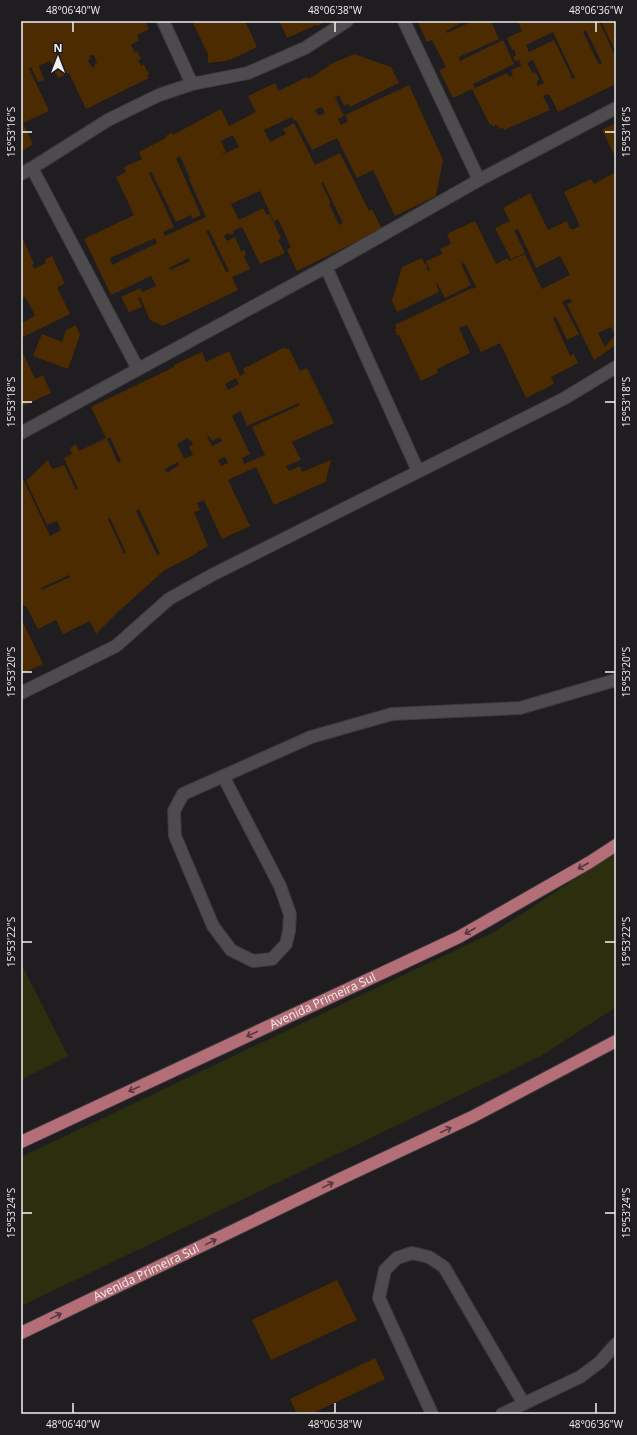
<svg xmlns="http://www.w3.org/2000/svg" width="637" height="1435" font-family="'Open Sans',sans-serif">
<rect width="100%" height="100%" fill="#1f1d1f"/>
<path fill="#2c2f0e" d="M 616,852 L 616,1007 L 541,1056 L 21,1306 L 21,1157 L 496,931 Z
M 21,963 L 68,1056 L 21,1080 Z"/>
<path fill="#4c2b00" fill-rule="evenodd" d="M 21,21 L 59,21 L 59,22 L 61,21 L 145,21 L 149,29 L 137,35 L 139,40 L 131,45 L 135,53 L 137,51 L 141,59 L 138,60 L 141,66 L 144,64 L 145,67 L 149,74 L 147,75 L 149,78 L 86,109 L 69,73 L 58,78 L 50,61 L 39,66 L 44,80 L 38,82 L 31,67 L 29,68 L 49,111 L 23,123 L 33,144 L 21,152 ZM 94,55 L 97,63 L 94,64 L 95,66 L 92,68 L 88,60 L 91,59 L 89,56 Z
M 192,21 L 245,21 L 257,47 L 230,60 L 229,59 L 226,61 L 208,63 L 208,54 Z
M 279,21 L 327,21 L 317,26 L 316,25 L 287,38 Z
M 417,21 L 465,21 L 446,31 L 447,33 L 473,21 L 491,21 L 499,39 L 459,57 L 460,61 L 503,40 L 514,64 L 473,84 L 475,88 L 507,73 L 509,77 L 513,75 L 511,70 L 521,66 L 519,60 L 515,61 L 513,57 L 516,55 L 514,49 L 512,50 L 507,38 L 522,31 L 518,21 L 599,21 L 616,58 L 616,84 L 558,112 L 549,94 L 543,96 L 550,110 L 504,130 L 503,128 L 499,129 L 498,126 L 495,125 L 493,127 L 492,124 L 490,125 L 472,89 L 453,98 L 439,70 L 446,67 L 432,40 L 427,42 ZM 586,30 L 602,63 L 599,65 L 583,32 ZM 553,32 L 575,78 L 572,79 L 570,75 L 571,75 L 554,40 L 529,52 L 526,45 ZM 533,60 L 544,83 L 538,86 L 536,83 L 538,82 L 537,81 L 539,80 L 536,72 L 533,73 L 527,63 Z
M 601,21 L 616,21 L 616,53 Z
M 354,54 L 391,67 L 399,83 L 350,107 L 349,104 L 344,106 L 339,95 L 335,97 L 344,116 L 338,119 L 341,125 L 348,121 L 345,115 L 409,85 L 443,160 L 436,196 L 395,216 L 373,170 L 357,178 L 337,138 L 312,150 L 296,120 L 294,121 L 292,117 L 264,130 L 270,142 L 286,134 L 283,129 L 294,123 L 315,165 L 340,153 L 369,211 L 372,209 L 382,229 L 297,271 L 287,250 L 291,247 L 278,219 L 274,221 L 260,191 L 231,204 L 239,220 L 263,208 L 267,215 L 270,214 L 281,238 L 278,240 L 285,253 L 260,264 L 242,227 L 233,231 L 234,233 L 230,235 L 229,233 L 224,236 L 227,241 L 235,237 L 241,251 L 245,250 L 246,255 L 244,256 L 250,269 L 232,277 L 238,290 L 163,326 L 150,320 L 140,297 L 138,298 L 142,307 L 129,312 L 121,297 L 140,288 L 142,292 L 156,286 L 151,276 L 111,295 L 84,239 L 134,215 L 116,177 L 126,172 L 124,167 L 142,159 L 139,152 L 166,138 L 166,136 L 172,132 L 173,135 L 221,109 L 229,126 L 256,112 L 248,96 L 275,83 L 279,91 L 307,77 L 308,79 L 319,73 L 319,72 L 329,66 L 329,65 ZM 322,107 L 325,113 L 318,116 L 315,110 ZM 233,135 L 239,147 L 217,157 L 226,152 L 221,141 ZM 180,156 L 190,178 L 189,179 L 206,217 L 165,236 L 163,232 L 174,227 L 149,173 L 151,171 L 176,222 L 191,215 L 193,219 L 201,215 L 176,158 ZM 323,182 L 343,223 L 339,225 L 329,204 L 331,203 L 321,183 ZM 209,230 L 229,271 L 226,272 L 206,231 ZM 155,238 L 157,243 L 112,265 L 110,258 ZM 189,258 L 190,261 L 170,270 L 169,268 Z
M 616,123 L 616,158 L 602,130 Z
M 616,172 L 616,345 L 594,360 L 567,304 L 572,302 L 570,298 L 562,302 L 579,334 L 567,340 L 556,317 L 553,318 L 570,356 L 574,354 L 578,363 L 551,377 L 554,384 L 526,398 L 500,343 L 481,352 L 467,325 L 459,328 L 470,353 L 437,369 L 438,373 L 421,381 L 399,335 L 397,336 L 395,329 L 397,329 L 395,325 L 472,288 L 473,289 L 476,287 L 464,263 L 461,264 L 471,285 L 445,298 L 437,283 L 436,283 L 439,292 L 397,312 L 392,301 L 402,267 L 422,258 L 425,264 L 426,263 L 428,271 L 430,270 L 426,261 L 442,254 L 440,249 L 451,244 L 447,234 L 475,221 L 496,264 L 508,258 L 509,261 L 525,254 L 542,289 L 570,275 L 560,256 L 536,268 L 518,229 L 514,230 L 525,253 L 511,259 L 495,228 L 510,221 L 503,208 L 530,193 L 548,230 L 567,221 L 570,229 L 572,228 L 572,230 L 580,226 L 564,192 L 591,179 L 594,184 ZM 611,327 L 615,335 L 605,347 L 598,333 Z
M 21,238 L 23,239 L 34,264 L 32,265 L 34,269 L 46,263 L 45,259 L 52,256 L 65,284 L 57,287 L 70,314 L 21,338 L 21,323 L 35,316 L 28,301 L 27,301 L 25,297 L 21,299 Z
M 76,325 L 80,335 L 68,369 L 33,356 L 42,334 L 62,342 L 66,330 Z
M 283,348 L 289,349 L 300,371 L 307,368 L 334,423 L 292,442 L 301,460 L 286,466 L 289,471 L 300,466 L 302,472 L 331,460 L 326,479 L 327,481 L 274,505 L 256,467 L 228,480 L 250,526 L 222,539 L 204,500 L 197,503 L 200,510 L 194,512 L 208,546 L 196,553 L 196,554 L 167,569 L 167,568 L 120,610 L 96,634 L 90,621 L 63,634 L 56,620 L 38,629 L 26,606 L 24,606 L 24,605 L 21,606 L 21,475 L 50,536 L 61,530 L 57,521 L 47,525 L 26,481 L 48,460 L 52,469 L 64,465 L 76,490 L 78,489 L 64,458 L 72,454 L 70,448 L 76,444 L 79,451 L 106,438 L 91,407 L 174,367 L 174,365 L 202,352 L 206,362 L 229,351 L 240,376 L 245,373 L 243,369 ZM 236,378 L 239,384 L 228,390 L 225,384 ZM 299,403 L 300,405 L 252,427 L 265,455 L 244,464 L 242,458 L 250,454 L 232,416 L 241,411 L 247,426 ZM 209,436 L 212,441 L 220,437 L 222,441 L 212,446 L 207,437 ZM 110,437 L 121,461 L 118,463 L 107,439 ZM 188,438 L 189,441 L 191,440 L 193,444 L 189,447 L 193,455 L 184,459 L 177,444 ZM 225,457 L 228,463 L 221,466 L 218,460 ZM 178,462 L 179,465 L 167,473 L 165,469 ZM 139,509 L 160,554 L 157,555 L 136,511 ZM 110,518 L 126,553 L 124,554 L 108,519 ZM 69,575 L 70,577 L 42,590 L 41,588 Z
M 21,349 L 35,379 L 43,375 L 51,393 L 21,407 Z
M 21,618 L 43,664 L 21,674 Z
M 337,1280 L 357,1320 L 271,1360 L 252,1320 Z
M 375,1358 L 385,1379 L 311,1414 L 297,1414 L 290,1399 Z"/>
<g fill="none" stroke-linecap="round" stroke-linejoin="round">
<defs>
<path id="minor" d="M 163,21 L 192,84
M 404,21 L 479,180
M 32,168 L 138,369
M 21,174 L 32,168 L 108,120 L 159,95 L 192,84 L 248,73 L 305,48 L 347,21
M 326,267 L 418,471
M 21,433 L 326,267 L 479,180 L 616,108
M 21,693 L 116,646 L 169,599 L 212,575 L 565,398 L 616,367
M 223,776 L 280,886 L 290,914 L 289,931 L 286,944 L 272,959 L 253,961 L 231,950 L 213,926 L 175,836 L 174,811 L 183,794 L 311,737 L 392,714 L 520,708 L 616,680
M 432,1414 L 379,1298 L 385,1270 L 397,1258 L 412,1253 L 429,1257 L 444,1267 L 524,1404
M 502,1414 L 580,1377 L 600,1362 L 616,1344"/>
<g id="major">
<path id="s1" d="M 21,1142 L 459,937 L 590,862 L 616,845"/>
<path id="s2" d="M 21,1333 L 340,1179 L 472,1117 L 616,1041"/>
</g>
</defs>
<use href="#minor" stroke="#3c3a3c" stroke-width="14"/>
<use href="#major" stroke="#3c3a3c" stroke-width="14"/>
<use href="#minor" stroke="#4d4b4d" stroke-width="12"/>
<use href="#major" stroke="#b46e78" stroke-width="12"/>
</g>
<defs><path id="oneway-shaft" d="M-6 0H5M1.5-3L5.5 0L1.5 3" fill="none" stroke-width="1.6" stroke-linecap="round" stroke-linejoin="round"/></defs>
<g stroke="#53393e">
<use href="#oneway-shaft" transform="translate(583 866) rotate(150)"/>
<use href="#oneway-shaft" transform="translate(470 931) rotate(150)"/>
<use href="#oneway-shaft" transform="translate(252 1034) rotate(155)"/>
<use href="#oneway-shaft" transform="translate(134 1089) rotate(155)"/>
<use href="#oneway-shaft" transform="translate(446 1130) rotate(-25)"/>
<use href="#oneway-shaft" transform="translate(328 1185) rotate(-26)"/>
<use href="#oneway-shaft" transform="translate(211 1242) rotate(-26)"/>
<use href="#oneway-shaft" transform="translate(56 1316) rotate(-26)"/>
</g>
<path fill="none" stroke="#f2f1f2" stroke-width="1.5" d="M 73,22 L 73,32M 335,22 L 335,32M 596,22 L 596,32M 22,132 L 32,132M 605,132 L 615,132M 22,402 L 32,402M 605,402 L 615,402M 22,672 L 32,672M 605,672 L 615,672M 22,942 L 32,942M 605,942 L 615,942M 22,1213 L 32,1213M 605,1213 L 615,1213M 73,1403 L 73,1413M 335,1403 L 335,1413M 596,1403 L 596,1413"/>
<g text-anchor="middle" stroke-width="4" stroke-linejoin="round" paint-order="stroke">
<g font-size="12" fill="#f2f1f2" stroke="#1f1d1f">
<text dy="4" stroke="none"><textPath href="#s1" startOffset="333">Avenida Primeira Sul</textPath></text>
<text dy="4" stroke="none"><textPath href="#s2" startOffset="139">Avenida Primeira Sul</textPath></text>
</g>
</g>
<rect width="637" height="1435" fill="none" stroke="#1f1d1f" stroke-width="44"/>
<g transform="translate(58 58)" stroke="#1f1d1f" stroke-width="3" paint-order="stroke">
<path d="M0-3L7 15L0 10L-7 15Z" fill="#f2f1f2"/>
<text y="-6" font-size="11" font-weight="bold" text-anchor="middle" fill="#f2f1f2">N</text>
</g>
<rect x="22" y="22" width="593" height="1391" fill="none" stroke="#f2f1f2" stroke-width="1.5"/>
<g font-size="10" text-anchor="middle" fill="#f2f1f2">
<text x="73" y="14">48°06'40"W</text>
<text x="335" y="14">48°06'38"W</text>
<text x="596" y="14">48°06'36"W</text>
<text transform="translate(11 132) rotate(-90)" y="4">15°53'16"S</text>
<text transform="translate(626 132) rotate(-90)" y="4">15°53'16"S</text>
<text transform="translate(11 402) rotate(-90)" y="4">15°53'18"S</text>
<text transform="translate(626 402) rotate(-90)" y="4">15°53'18"S</text>
<text transform="translate(11 672) rotate(-90)" y="4">15°53'20"S</text>
<text transform="translate(626 672) rotate(-90)" y="4">15°53'20"S</text>
<text transform="translate(11 942) rotate(-90)" y="4">15°53'22"S</text>
<text transform="translate(626 942) rotate(-90)" y="4">15°53'22"S</text>
<text transform="translate(11 1213) rotate(-90)" y="4">15°53'24"S</text>
<text transform="translate(626 1213) rotate(-90)" y="4">15°53'24"S</text>
<text x="73" y="1428">48°06'40"W</text>
<text x="335" y="1428">48°06'38"W</text>
<text x="596" y="1428">48°06'36"W</text>
</g>
</svg>
